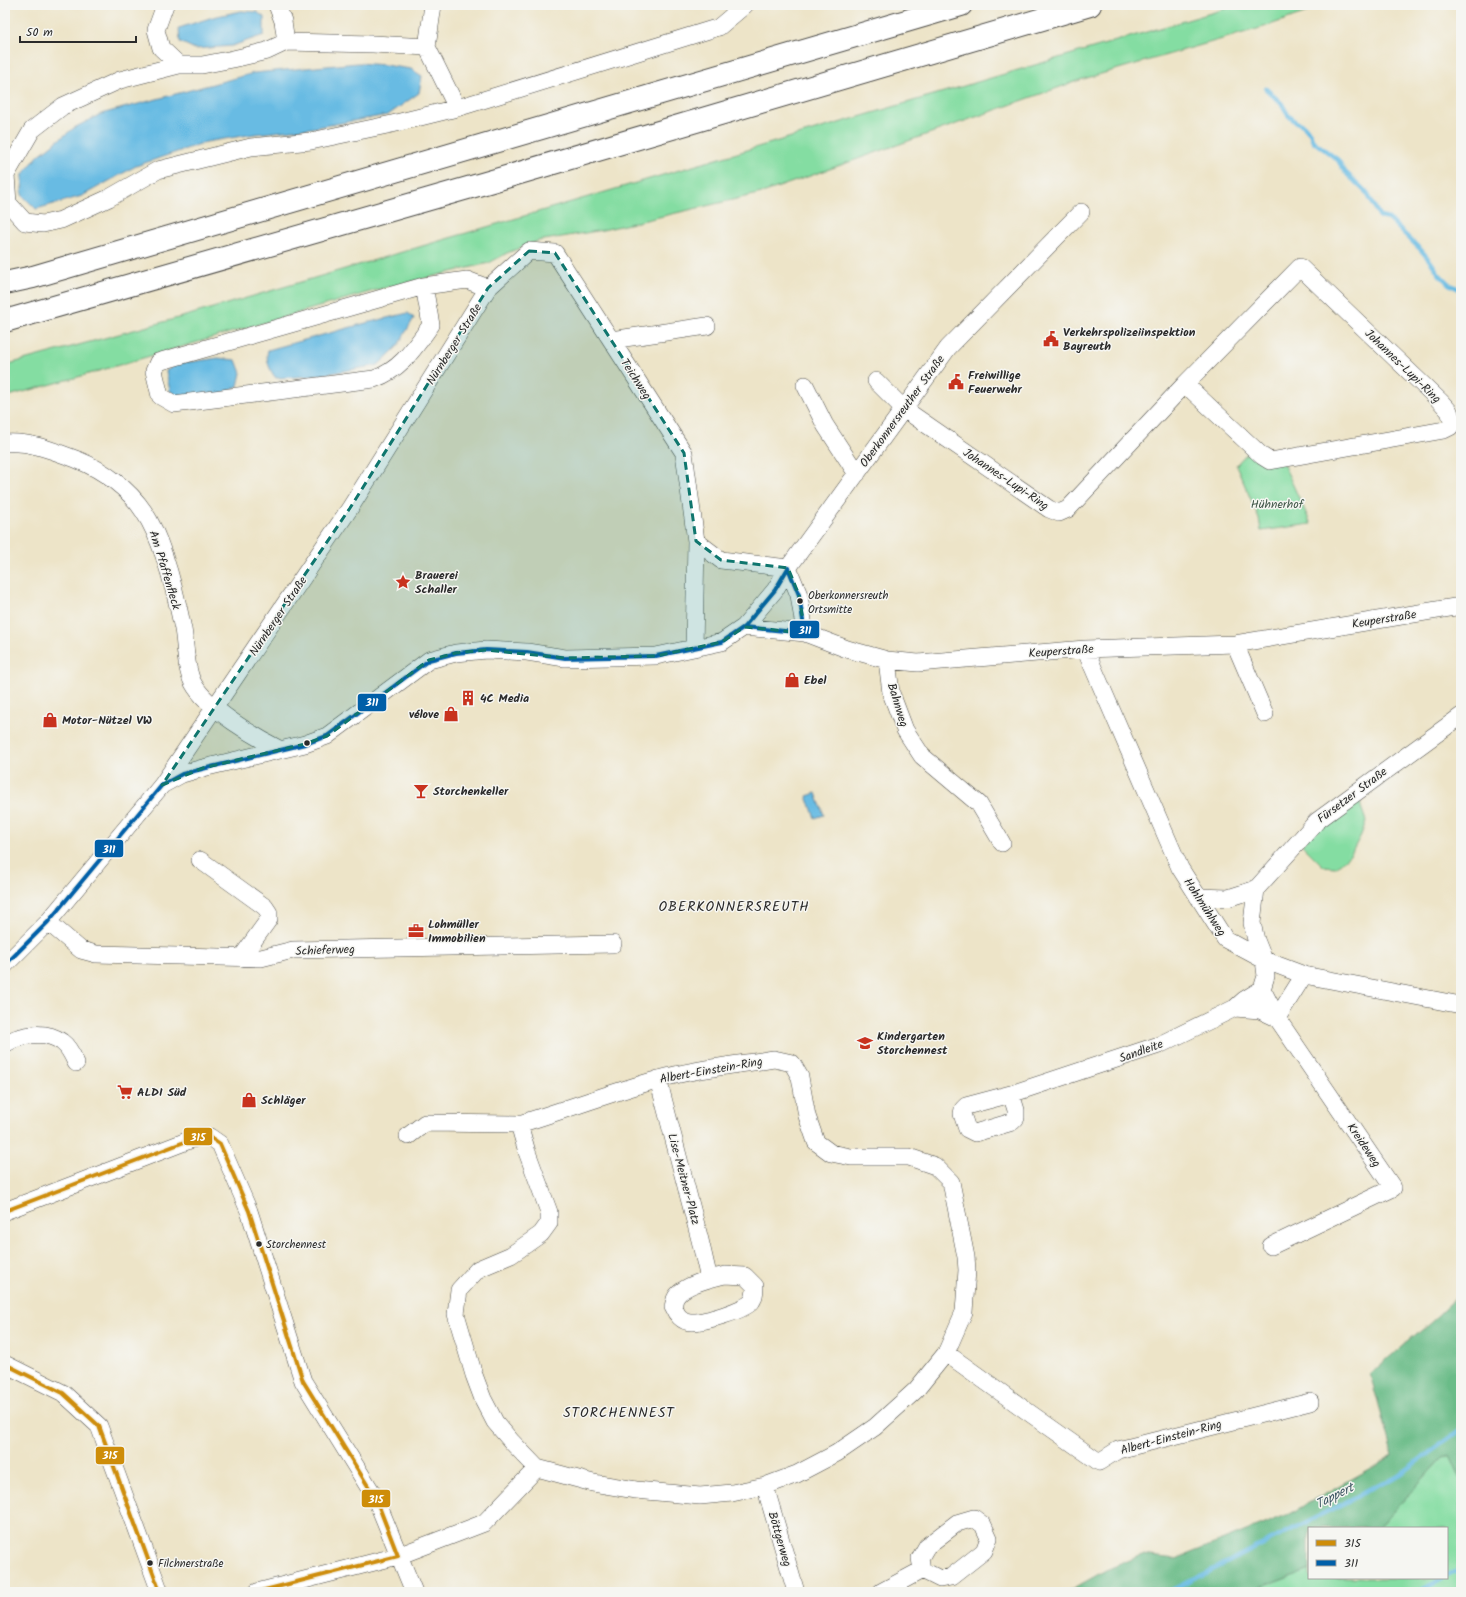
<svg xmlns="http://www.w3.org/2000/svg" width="1466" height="1597" font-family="Kalam,sans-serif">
<rect width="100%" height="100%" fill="#f6f6f2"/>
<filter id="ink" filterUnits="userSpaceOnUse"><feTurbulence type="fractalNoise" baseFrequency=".025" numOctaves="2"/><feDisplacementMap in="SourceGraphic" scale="8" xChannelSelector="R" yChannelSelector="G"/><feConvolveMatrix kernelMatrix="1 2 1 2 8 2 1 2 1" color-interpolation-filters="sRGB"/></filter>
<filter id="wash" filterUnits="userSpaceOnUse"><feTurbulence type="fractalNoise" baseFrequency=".012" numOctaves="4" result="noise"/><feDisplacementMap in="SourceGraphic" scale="16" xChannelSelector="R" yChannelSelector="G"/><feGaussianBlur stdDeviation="0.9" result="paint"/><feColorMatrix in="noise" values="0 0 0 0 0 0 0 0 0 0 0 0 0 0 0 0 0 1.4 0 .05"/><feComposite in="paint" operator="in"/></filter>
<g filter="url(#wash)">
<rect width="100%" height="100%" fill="#ede4c8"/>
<path fill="#84dda2" stroke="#588466" d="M 1238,5 L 1327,5 L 1264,27 L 1080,80 L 762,193 L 603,230 L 538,241 L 507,253 L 489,263 L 380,289 L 78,377 L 5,397 L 5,365 L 189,315 Z
M 1252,448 L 1281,459 L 1311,524 L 1261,531 L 1259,518 L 1236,465 Z
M 1360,797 L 1361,807 L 1366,821 L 1361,835 L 1351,854 L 1336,867 L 1323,866 L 1302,845 L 1314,828 Z
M 1451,1456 L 1461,1480 L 1461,1592 L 1248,1592 L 1309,1570 L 1309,1578 L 1447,1578 L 1447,1528 L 1378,1528 L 1439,1461 Z"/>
<path fill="#6bbc88" stroke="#4b745a" d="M 1461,1293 L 1461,1480 L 1450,1456 L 1439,1461 L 1378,1528 L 1309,1528 L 1309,1570 L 1248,1592 L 1067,1592 L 1106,1570 L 1142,1555 L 1176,1559 L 1289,1514 L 1393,1456 L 1370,1374 L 1437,1316 Z"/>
<path fill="#67bbe3" stroke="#497387" d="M 241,11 L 257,12 L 264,17 L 264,35 L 232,46 L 195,49 L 180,42 L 179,28 L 213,17 Z
M 358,63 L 385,65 L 411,69 L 422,76 L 419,93 L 388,115 L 312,128 L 255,134 L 206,142 L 136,166 L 82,196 L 36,209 L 22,195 L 23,174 L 39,155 L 74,128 L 101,114 L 254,73 Z
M 408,313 L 414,318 L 397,347 L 378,365 L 315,376 L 276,378 C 270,371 265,359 268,350 L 366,323 Z
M 218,358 L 236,360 L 241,373 L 238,386 L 222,394 L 179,398 L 170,391 L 166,371 L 176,364 Z
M 816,793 L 824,815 L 815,818 L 807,796 Z"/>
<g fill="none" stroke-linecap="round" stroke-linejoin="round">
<path stroke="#67bbe3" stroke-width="4.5" d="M 1266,89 L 1282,104 L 1288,115 L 1296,122 L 1303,125 L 1310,133 L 1313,141 L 1338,160 L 1345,172 L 1367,193 L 1380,217 L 1389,219 L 1421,250 L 1431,262 L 1439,274 L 1449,284 L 1461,290
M 1447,1576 L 1461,1569
M 1169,1592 L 1397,1476 L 1461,1430
M 1418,1592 L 1444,1578"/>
</g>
</g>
<g filter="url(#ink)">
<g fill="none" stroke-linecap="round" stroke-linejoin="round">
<defs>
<path id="minor" d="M 165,5 L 156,30 L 161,48 L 179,65 L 202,65 L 233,59 L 267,51 L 286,42 L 373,44 L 427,47
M 277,5 L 283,21 L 286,42
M 433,5 L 427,47 L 457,108
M 179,65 L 120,80 L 63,106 L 32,130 L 6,175 L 8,203 L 25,222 L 43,224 L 61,220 L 109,198 L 158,170 L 251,147 L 311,141 L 392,124 L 457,108 L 719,27 L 745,5
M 424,286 L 431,325 C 415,347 401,370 374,379 L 174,404 L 160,396 L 154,371 L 158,362 L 424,286 L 467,280 L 488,288
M 611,340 L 707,326
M 876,381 L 904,409 L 1049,509 L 1059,513 L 1068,509 L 1185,384 L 1300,267 L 1441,402 L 1449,411 L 1453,423 L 1450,427 L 1444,430 L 1270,461 L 1262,456 L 1185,384
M 805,385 L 825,425 L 857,474
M 5,443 C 31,441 54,451 78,460 C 103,470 129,489 144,512 C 163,540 176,595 183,629 C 186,646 185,667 193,683 C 207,709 255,737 281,750
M 788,568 L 799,595 L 805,633
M 744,627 L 805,633 L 847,649 L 887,660 L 918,663 L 1085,649 L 1235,644 L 1461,606
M 1235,644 L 1265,714
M 694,648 L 696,541
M 1085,649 L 1180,868 L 1225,939 L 1264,960 L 1304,975 L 1461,1005
M 887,660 L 891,693 L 905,730 L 922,756 L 979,804 L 1002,843
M 164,784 L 182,774 L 203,768 L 305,744 L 327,736 L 429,660 L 456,653 L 486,650 L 527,652 L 565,658 L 656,656 L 722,642 L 744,627 L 775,590 L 788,568 L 948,348 L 1081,212
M 200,860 L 265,907 L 269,913 L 269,919 L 241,958
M 1256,889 L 1252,923 L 1256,940 L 1264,960 L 1266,976 L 1262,989
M 1198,897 L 1228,898 L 1256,889 L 1317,821 L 1461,716
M 48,922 L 81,950 L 96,954 L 261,958 L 293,950 L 613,944
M 5,965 L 48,922 L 162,785 L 350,508 L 488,288 L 529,251 L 555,253 L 684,453 L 696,541 L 721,560 L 788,568
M 1262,989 L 1277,1018 L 1393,1188 L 1271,1246
M 1235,1008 L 1260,1010 L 1277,1018 L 1304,975
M 5,1044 C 21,1034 46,1030 62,1042 C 69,1047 73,1056 76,1063
M 774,1059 L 792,1063 L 800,1077 L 807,1116 L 816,1142 L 831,1153 L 851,1157 L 909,1157 L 935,1166 L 951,1182 L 966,1257 L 967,1270 L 964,1312 L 946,1353 L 916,1390 L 875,1427 L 837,1453 L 797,1474 L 765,1486 L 732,1493 L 700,1496 L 636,1490 L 593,1483 L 537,1468 L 512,1442 L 495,1422 L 483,1399 L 474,1375 L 456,1314 L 459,1290 L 478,1269 L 511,1255 L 541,1234 L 549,1223 L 549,1212 L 527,1152 L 519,1124 C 565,1110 610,1093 656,1080 C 694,1069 735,1065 774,1059 Z
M 658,1079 L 700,1240 L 709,1279
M 1011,1094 L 1016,1110 L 1016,1118 L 1012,1122 L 975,1133 L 967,1129 L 962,1114 L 963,1109 L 966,1106 L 1011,1094 L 1159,1045 L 1235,1008 L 1244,1000 L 1262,989
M 408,1136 L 425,1123 L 519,1124
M 5,1211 L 200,1136 L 210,1137 L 220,1144 L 249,1211 L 303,1381 L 376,1499 L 414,1592
M 725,1275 L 745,1276 L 755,1286 C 755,1291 755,1296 752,1301 C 747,1310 701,1323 691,1322 C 682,1322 676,1314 673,1307 C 674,1304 674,1300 676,1297 C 683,1285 712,1278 725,1275 Z
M 946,1353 L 1024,1409 L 1099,1462 L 1118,1450 L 1310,1402
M 5,1364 L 63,1393 L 99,1426 L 160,1592
M 765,1486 L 796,1592
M 974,1518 L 983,1525 L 989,1538 L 984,1551 L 951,1577 L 940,1579 L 922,1570 L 920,1558 L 927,1546 L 957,1523 Z
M 257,1592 L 398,1556 L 484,1523 L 537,1468
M 881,1592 L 922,1570"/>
<path id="highway" d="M 5,283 L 33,277 L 961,5
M 5,321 L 506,177 L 1090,5"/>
</defs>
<use href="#minor" stroke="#484743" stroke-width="18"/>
<use href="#highway" stroke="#484743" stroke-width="24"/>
<use href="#minor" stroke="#fff" stroke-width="17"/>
<use href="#highway" stroke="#fff" stroke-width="22"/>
<defs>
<path id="bus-1" d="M 5,1211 L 200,1136 L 210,1137 L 220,1144 L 249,1211 L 303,1381 L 376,1499 L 398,1556 L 257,1592
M 5,1364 L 63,1393 L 99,1426 L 160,1592"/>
<path id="bus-2" d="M 744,627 L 805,633 L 799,595 L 788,568
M 5,965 L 48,922 L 162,785 L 182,774 L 305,744 L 327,736 L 429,660 L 456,653 L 486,650 L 527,652 L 565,658 L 656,656 L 722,642 L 744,627 L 775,590 L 788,568"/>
</defs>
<use href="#bus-1" stroke="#f6f6f2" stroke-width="7"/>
<use href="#bus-2" stroke="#f6f6f2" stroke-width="7"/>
<use href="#bus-1" stroke="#ce8d09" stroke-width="4"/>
<use href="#bus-2" stroke="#005fa8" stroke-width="4"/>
</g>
</g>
<path fill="#0f766e" fill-opacity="0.2" stroke="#0f766e" stroke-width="3" stroke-dasharray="8 5" stroke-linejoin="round" d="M 529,251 L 555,253 L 684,453 L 696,541 L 721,560 L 788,568 L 799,595 L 805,633 L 744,627 L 722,642 L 656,656 L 565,658 L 486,650 L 456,653 L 429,660 L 327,736 L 305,744 L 203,768 L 162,785 L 350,508 L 488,288 Z"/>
<defs>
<symbol id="civic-bare" viewBox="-9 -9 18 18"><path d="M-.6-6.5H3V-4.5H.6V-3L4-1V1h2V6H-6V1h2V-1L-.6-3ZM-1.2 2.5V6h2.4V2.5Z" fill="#c8321e" stroke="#f6f6f2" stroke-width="2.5" paint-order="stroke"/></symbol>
<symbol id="sight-bare" viewBox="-9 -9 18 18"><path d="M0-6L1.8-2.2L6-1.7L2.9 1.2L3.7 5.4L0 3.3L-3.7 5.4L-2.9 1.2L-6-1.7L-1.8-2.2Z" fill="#c8321e" stroke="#f6f6f2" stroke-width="2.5" paint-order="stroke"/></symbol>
<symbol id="shop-bare" viewBox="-9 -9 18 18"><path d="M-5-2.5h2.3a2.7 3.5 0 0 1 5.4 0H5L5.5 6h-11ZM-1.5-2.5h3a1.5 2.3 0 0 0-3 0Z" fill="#c8321e" stroke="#f6f6f2" stroke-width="2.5" paint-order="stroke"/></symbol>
<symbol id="building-bare" viewBox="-9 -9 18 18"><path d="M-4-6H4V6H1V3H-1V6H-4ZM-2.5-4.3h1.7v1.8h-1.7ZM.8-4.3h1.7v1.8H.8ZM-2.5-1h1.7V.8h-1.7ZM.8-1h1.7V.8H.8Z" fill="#c8321e" stroke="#f6f6f2" stroke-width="2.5" paint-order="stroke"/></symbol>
<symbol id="bar-bare" viewBox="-9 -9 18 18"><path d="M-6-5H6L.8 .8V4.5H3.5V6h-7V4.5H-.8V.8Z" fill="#c8321e" stroke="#f6f6f2" stroke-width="2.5" paint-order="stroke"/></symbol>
<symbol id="office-bare" viewBox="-9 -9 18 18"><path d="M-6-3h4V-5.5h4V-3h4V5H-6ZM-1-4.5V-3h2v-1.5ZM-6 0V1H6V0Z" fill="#c8321e" stroke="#f6f6f2" stroke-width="2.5" paint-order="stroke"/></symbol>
<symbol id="school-bare" viewBox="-9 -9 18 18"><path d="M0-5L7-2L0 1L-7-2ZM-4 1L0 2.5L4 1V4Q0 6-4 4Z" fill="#c8321e" stroke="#f6f6f2" stroke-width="2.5" paint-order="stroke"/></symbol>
<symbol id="supermarket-bare" viewBox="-9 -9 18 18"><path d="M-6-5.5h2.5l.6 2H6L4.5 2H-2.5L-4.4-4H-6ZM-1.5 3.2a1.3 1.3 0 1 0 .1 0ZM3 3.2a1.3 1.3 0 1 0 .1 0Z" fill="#c8321e" stroke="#f6f6f2" stroke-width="2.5" paint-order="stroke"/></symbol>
</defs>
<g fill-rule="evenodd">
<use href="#civic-bare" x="1040" y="328" width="22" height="22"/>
<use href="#civic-bare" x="945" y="371" width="22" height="22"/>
<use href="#sight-bare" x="392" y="571" width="22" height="22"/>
<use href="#shop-bare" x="781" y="669" width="22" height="22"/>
<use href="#building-bare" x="457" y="687" width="22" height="22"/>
<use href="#shop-bare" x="440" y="703" width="22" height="22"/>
<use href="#shop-bare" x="39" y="709" width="22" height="22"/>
<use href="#bar-bare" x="410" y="780" width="22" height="22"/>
<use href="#office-bare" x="405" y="920" width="22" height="22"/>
<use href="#school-bare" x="854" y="1032" width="22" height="22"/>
<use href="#supermarket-bare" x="114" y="1081" width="22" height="22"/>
<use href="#shop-bare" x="238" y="1089" width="22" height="22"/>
</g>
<g fill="#2b2b2b" stroke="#f6f6f2" stroke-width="1.5">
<circle cx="800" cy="601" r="3.5"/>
<circle cx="307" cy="743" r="3.5"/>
<circle cx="259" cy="1244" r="3.5"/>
<circle cx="150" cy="1563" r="3.5"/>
</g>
<g text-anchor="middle" stroke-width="3" stroke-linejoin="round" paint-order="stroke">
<g font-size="11" fill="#2b2b2b" stroke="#f6f6f2" text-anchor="start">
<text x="808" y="599">Oberkonnersreuth<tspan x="808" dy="14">Ortsmitte</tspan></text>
<text x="266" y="1248">Storchennest</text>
<text x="158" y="1567">Filchnerstraße</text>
</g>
<g font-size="12" font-weight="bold" fill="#2b2b2b" stroke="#f6f6f2" text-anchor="start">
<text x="1063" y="336">Verkehrspolizeiinspektion<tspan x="1063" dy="14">Bayreuth</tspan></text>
<text x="968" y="379">Freiwillige<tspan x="968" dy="14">Feuerwehr</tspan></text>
<text x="415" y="579">Brauerei<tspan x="415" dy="14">Schaller</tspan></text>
<text x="804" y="684">Ebel</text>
<text x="480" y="702">4C Media</text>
<text x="439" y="718" text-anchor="end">vélove</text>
<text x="62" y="724">Motor-Nützel VW</text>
<text x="433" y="795">Storchenkeller</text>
<text x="428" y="928">Lohmüller<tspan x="428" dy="14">Immobilien</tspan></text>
<text x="877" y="1040">Kindergarten<tspan x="877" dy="14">Storchennest</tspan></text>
<text x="137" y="1096">ALDI Süd</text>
<text x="261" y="1104">Schläger</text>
</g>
<g font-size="12" fill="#2b2b2b" stroke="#f6f6f2">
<text transform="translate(454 344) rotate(-58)" y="4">Nürnberger Straße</text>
<text transform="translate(1403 366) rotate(44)" y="4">Johannes-Lupi-Ring</text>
<text transform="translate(636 379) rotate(57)" y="4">Teichweg</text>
<text transform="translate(902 411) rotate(-54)" y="4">Oberkonnersreuther Straße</text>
<text transform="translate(1006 479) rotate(34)" y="4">Johannes-Lupi-Ring</text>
<text transform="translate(165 570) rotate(73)" y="4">Am Pfaffenfleck</text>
<text transform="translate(278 616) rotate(-56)" y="4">Nürnberger Straße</text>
<text transform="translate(1384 619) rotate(-9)" y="4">Keuperstraße</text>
<text transform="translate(1061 651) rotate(-4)" y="4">Keuperstraße</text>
<text transform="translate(898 705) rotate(73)" y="4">Bahnweg</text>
<text transform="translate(1352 795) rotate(-37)" y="4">Fürsetzer Straße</text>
<text transform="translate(1205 907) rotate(57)" y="4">Hohlmühlweg</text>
<text transform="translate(325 950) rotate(-2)" y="4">Schieferweg</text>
<text transform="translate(1141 1051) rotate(-20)" y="4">Sandleite</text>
<text transform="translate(711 1070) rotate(-10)" y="4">Albert-Einstein-Ring</text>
<text transform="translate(1364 1145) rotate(56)" y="4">Kreideweg</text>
<text transform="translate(684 1179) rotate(75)" y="4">Lise-Meitner-Platz</text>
<text transform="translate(1171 1437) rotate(-15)" y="4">Albert-Einstein-Ring</text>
<text transform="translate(780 1539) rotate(74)" y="4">Böttgerweg</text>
</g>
<g font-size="12" fill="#415849" stroke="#f6f6f2">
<text x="1277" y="508">Hühnerhof</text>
</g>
<g font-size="13" font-style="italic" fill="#3d5662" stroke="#f6f6f2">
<text transform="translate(1334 1495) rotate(-27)" y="5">Tappert</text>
</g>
<g font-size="14" letter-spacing="1" fill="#2b2b2b" stroke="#f6f6f2">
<text x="734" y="911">OBERKONNERSREUTH</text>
<text x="619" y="1417">STORCHENNEST</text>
</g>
</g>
<g stroke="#f6f6f2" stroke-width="1.5">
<rect x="789" y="620" width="31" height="19" rx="4" fill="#005fa8"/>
<rect x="357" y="693" width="30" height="19" rx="4" fill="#005fa8"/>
<rect x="94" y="839" width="30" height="19" rx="4" fill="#005fa8"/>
<rect x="183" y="1127" width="30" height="19" rx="4" fill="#ce8d09"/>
<rect x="95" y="1446" width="30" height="19" rx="4" fill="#ce8d09"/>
<rect x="361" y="1489" width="30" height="19" rx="4" fill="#ce8d09"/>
</g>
<g font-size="11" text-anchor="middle" font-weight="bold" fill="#fff">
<text x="805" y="634">311</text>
<text x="372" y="706">311</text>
<text x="109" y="853">311</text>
<text x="198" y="1141">315</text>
<text x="110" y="1459">315</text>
<text x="376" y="1503">315</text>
</g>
<rect width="1466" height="1597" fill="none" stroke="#f6f6f2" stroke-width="20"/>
<rect x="1308" y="1527" width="140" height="52" fill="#f6f6f2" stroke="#a5a5a2"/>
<rect x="1316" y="1540" width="20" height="6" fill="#ce8d09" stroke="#a5a5a2"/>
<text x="1344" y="1547" font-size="12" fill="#2b2b2b">315</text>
<rect x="1316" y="1560" width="20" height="6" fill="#005fa8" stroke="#a5a5a2"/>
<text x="1344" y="1567" font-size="12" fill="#2b2b2b">311</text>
<path d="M20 36v6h116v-6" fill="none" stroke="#2b2b2b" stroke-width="2"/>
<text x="26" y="36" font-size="12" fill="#2b2b2b" stroke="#f6f6f2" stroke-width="3" paint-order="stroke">50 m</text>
</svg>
